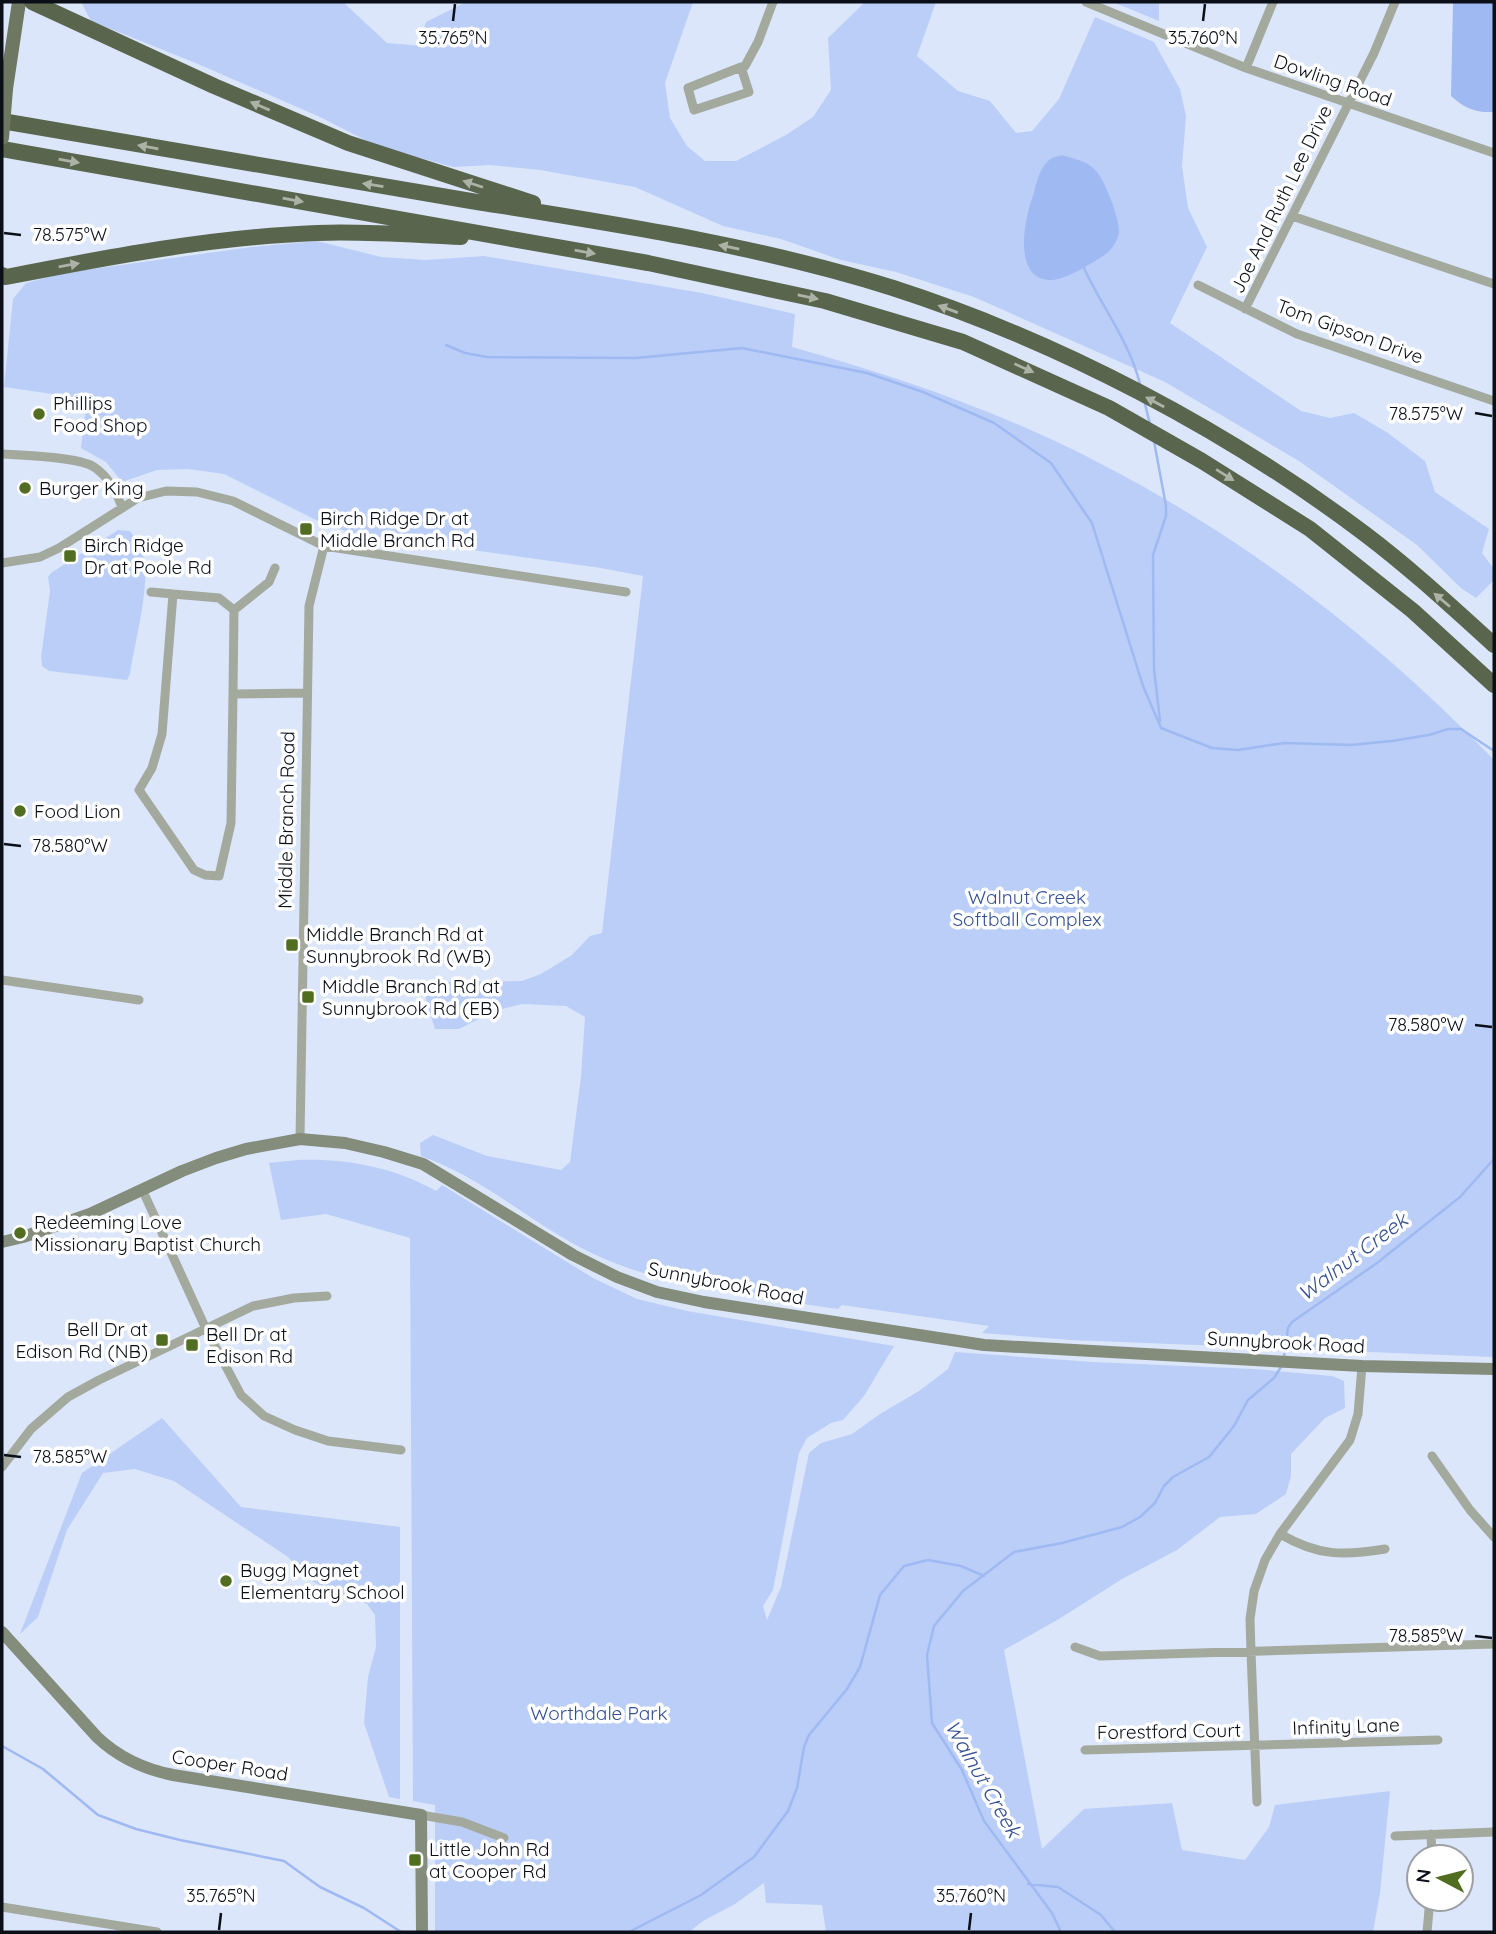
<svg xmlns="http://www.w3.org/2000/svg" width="1496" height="1934" font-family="Quicksand,sans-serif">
<rect width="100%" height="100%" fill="#dbe6fb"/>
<path fill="#bacef7" d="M 81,2 L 343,2 L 387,43 L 422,46 L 421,36 L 426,22 L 466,2 L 693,2 L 665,83 L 670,118 L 687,146 L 705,161 L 736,161 L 786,135 L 813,117 L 831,90 L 828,38 L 865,2 L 936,2 L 917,56 L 958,91 L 990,101 L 1016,133 L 1032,131 L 1059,99 L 1095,17 L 1154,42 L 1180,89 L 1186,116 L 1182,166 L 1188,208 L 1207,247 L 1170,323 L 1301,411 L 1330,418 L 1354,413 L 1388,433 L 1425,461 L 1435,492 L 1489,529 L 1482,553 L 1494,569 L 1494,580 L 1476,598 L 1461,588 L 1417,545 L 1299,461 L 1165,382 L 974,297 L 896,272 L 841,260 L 781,239 L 723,226 L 635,187 L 540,170 L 491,165 L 453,167 L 391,150 L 371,143 L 320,117 L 198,64 L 91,21 Z
M 1113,2 L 1159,2 L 1159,21 Z
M 317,241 L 381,257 L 426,260 L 484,256 L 702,293 L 795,314 L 792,347 C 899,377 1005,413 1103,465 C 1250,541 1380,642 1494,760 L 1494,1357 L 1071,1340 L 982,1333 L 989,1326 L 842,1305 L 838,1309 C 749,1295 654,1288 574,1244 C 523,1216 477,1175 421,1156 L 420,1143 L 433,1135 L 487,1156 L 561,1170 L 570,1162 L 581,1077 L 585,1017 L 566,1006 L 522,1004 L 494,1011 L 459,1029 L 435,1029 L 426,1000 L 426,982 L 522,981 L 541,974 L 572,955 L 590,936 L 602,933 L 643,576 L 601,568 L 351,533 L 318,521 L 224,474 L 188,469 L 157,470 L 122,482 L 106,462 L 81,448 L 87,399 L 4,387 L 13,299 L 26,283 L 63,273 L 252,247 Z
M 118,530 L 130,531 C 137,540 144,554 145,566 C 147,599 135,641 130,674 L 127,680 L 49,671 L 42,666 L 41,657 L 50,591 L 48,577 L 51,573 Z
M 297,1160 C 345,1158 394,1167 436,1191 L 442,1185 L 593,1278 L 637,1299 L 687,1311 L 894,1346 L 864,1396 L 843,1420 L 831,1423 L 807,1438 L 799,1453 L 773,1590 L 763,1606 L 767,1620 L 781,1587 L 809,1453 L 821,1443 L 852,1434 L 880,1414 L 919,1391 L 948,1369 L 955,1352 L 1093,1362 L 1254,1369 L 1332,1376 L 1344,1381 L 1345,1408 L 1325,1418 L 1291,1454 L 1291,1476 L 1286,1494 L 1256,1514 L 1220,1517 L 1177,1550 L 1122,1579 L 1059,1619 L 1004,1650 L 1042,1849 L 1084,1809 L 1172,1803 L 1182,1850 L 1245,1860 L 1269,1827 L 1275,1805 L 1390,1791 L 1380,1893 L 1373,1932 L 826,1932 L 822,1905 L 766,1903 L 764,1883 L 735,1904 L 703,1921 L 689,1932 L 435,1932 L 435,1805 L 413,1801 L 410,1238 L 326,1214 L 281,1220 L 269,1163 Z
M 162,1418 L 241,1507 L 400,1527 L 400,1799 L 389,1797 L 364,1723 L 368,1677 L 376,1647 L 375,1615 L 367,1604 L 350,1597 L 338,1595 L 312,1581 L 288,1557 L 174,1481 L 135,1469 L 103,1473 L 67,1530 L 38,1617 L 20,1634 L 82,1473 Z"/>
<path fill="#9fb9f2" d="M 1453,2 L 1494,2 L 1494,112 C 1476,113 1464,108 1451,96 Z
M 1062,155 C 1074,159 1088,161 1096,171 C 1105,180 1119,218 1119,231 C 1119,239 1112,249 1106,254 C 1094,262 1063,282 1048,280 C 1012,276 1025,217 1033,196 C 1036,185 1039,169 1048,161 C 1052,157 1057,157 1062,155 Z"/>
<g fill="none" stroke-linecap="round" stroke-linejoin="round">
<path stroke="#9fb9f2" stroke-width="2.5" d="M 1083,266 C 1101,306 1129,340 1140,384
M 446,345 L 465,353 L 487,357 L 636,358 L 742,348 L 867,373 L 923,392 L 994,423 L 1051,463 L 1092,523 L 1143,686 L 1161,728 L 1212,748 L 1238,750 L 1284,743 L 1351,745 L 1392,741 L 1429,735 L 1448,729 L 1461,729 L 1494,751
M 1145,404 L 1150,424
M 1154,441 L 1166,506 L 1166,516 L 1153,555 L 1154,669 L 1160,721
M 1284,1357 L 1288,1328 L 1292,1322 L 1377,1263 L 1460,1197 L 1494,1159
M 2,1746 L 43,1769 L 98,1815 L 136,1829 L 180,1840 L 284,1861 L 320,1887 L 364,1908 L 401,1932
M 1028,1884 L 1058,1887 L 1101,1915 L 1115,1932
M 629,1932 L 701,1895 L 754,1857 L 788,1811 L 797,1788 L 804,1747 L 809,1735 L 847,1689 L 860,1667 L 880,1595 L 904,1566 L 928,1560 L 961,1566 L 984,1576
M 1061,1932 L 1052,1913 L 984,1821 L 962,1770 L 932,1723 L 927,1655 L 934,1626 L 963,1591 L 1014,1552 L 1062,1543 L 1122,1527 L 1140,1517 L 1155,1503 L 1164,1486 L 1173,1477 L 1209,1457 L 1234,1426 L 1248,1400 L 1274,1378 L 1281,1367"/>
<path stroke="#a4a99e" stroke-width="9" d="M 1086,2 L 1246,68 L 1494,153
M 741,67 L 749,92 L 694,110 L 688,88 L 741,67 L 745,66 L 758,42 L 773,2
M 1246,68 L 1273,2
M 1292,216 L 1494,284
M 1198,285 L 1297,334 L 1494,401
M 1245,309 L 1374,53 L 1395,2
M 2,454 C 22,455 79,457 94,467 C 109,477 116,492 122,507
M 2,563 L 40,557 L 59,548 L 138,498 L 166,491 L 197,492 L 233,501 L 324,546 L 626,592
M 151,592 L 173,594
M 234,610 L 269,582 L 275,568
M 233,694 L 231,823 L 219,876 L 205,875 L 194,870 L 139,790 L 152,768 L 162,734 L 173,594 L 219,598 L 234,610 L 233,694 L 306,693
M 2,980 L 139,1000
M 300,1139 L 309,606 L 324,546
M 142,1189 L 206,1329 L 241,1395 L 264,1416 L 295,1430 L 328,1441 L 401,1450
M 1432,1456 L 1470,1510 L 1494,1537
M 2,1467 L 31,1429 L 68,1397 L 99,1380 L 253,1306 L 294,1298 L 327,1296
M 1280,1534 C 1318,1556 1343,1556 1385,1549
M 1075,1647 L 1100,1656 L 1494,1644
M 1085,1750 L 1438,1740
M 1257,1802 L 1251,1652 L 1250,1619 L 1254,1591 L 1265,1560 L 1280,1534 L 1350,1440 L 1358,1414 L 1362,1366
M 421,1815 L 462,1822 L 504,1838
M 1431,1834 L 1432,1857
M 1395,1836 L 1494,1832
M 2,1907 L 157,1932
M 1427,1932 L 1430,1899"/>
<path stroke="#848c7b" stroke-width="12" d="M 2,1242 L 23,1237 L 90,1214 L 182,1171 L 216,1158 L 246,1149 L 300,1139 L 345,1143 L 384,1152 L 423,1164 L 573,1255 L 617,1277 L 657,1292 L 704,1302 L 984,1345 L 1362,1366 L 1494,1369
M 2,1632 L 97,1737 C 119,1758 143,1769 173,1775 L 421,1815 L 422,1932"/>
<path stroke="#6e7762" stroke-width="14" d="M 6,89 L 19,2"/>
<path stroke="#5a654d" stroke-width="16" d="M 32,2 L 214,86 L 348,143 L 533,203
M 2,121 C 156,148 310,175 465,200 C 608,223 754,244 893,288 C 1058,341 1227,430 1365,534 C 1410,568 1452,607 1494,645
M 2,149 L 648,263 L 825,301 L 963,342 L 1109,408 L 1202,461 L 1310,529 L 1413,611 L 1494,685
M 2,275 L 6,277 C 108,257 213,237 317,233 C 365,231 413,235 461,237"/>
<path stroke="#6e7762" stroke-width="14" d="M 2,138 L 6,89"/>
</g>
<defs><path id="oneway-solid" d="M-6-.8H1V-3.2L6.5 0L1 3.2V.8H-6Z" transform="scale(1.75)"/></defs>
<g fill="#acb2a6">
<use href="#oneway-solid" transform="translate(260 106) rotate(-157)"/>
<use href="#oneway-solid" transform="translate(148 147) rotate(-170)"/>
<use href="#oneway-solid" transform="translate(69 161) rotate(10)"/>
<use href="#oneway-solid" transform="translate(473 184) rotate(-162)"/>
<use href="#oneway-solid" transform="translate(373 185) rotate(-171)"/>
<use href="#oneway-solid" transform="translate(293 200) rotate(10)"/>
<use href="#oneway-solid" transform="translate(729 247) rotate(-168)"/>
<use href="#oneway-solid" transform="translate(585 252) rotate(10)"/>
<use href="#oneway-solid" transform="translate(69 265) rotate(-10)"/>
<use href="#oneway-solid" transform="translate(808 297) rotate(12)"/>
<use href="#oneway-solid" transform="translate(948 309) rotate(-160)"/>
<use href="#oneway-solid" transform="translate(1024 368) rotate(24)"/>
<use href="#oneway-solid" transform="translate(1155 402) rotate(-152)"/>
<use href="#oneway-solid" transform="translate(1225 475) rotate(32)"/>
<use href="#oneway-solid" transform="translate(1442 600) rotate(-140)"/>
</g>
<path fill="none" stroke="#0b0f18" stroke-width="2.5" d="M 453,21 L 455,4M 1203,21 L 1205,4M 4,233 L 21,235M 1475,413 L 1492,416M 4,844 L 21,846M 1475,1025 L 1492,1027M 4,1455 L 21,1457M 1475,1636 L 1492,1638M 219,1930 L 221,1913M 969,1930 L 971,1913"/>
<g fill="#506d21" stroke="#fff" stroke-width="2.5">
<circle cx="39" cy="414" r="7"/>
<circle cx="25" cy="488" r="7"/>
<rect x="299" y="522" width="14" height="14" rx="3.5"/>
<rect x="63" y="549" width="14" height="14" rx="3.5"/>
<circle cx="20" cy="811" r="7"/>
<rect x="285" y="938" width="14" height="14" rx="3.5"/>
<rect x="301" y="990" width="14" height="14" rx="3.5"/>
<circle cx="20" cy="1233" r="7"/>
<rect x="155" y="1333" width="14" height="14" rx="3.5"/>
<rect x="185" y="1338" width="14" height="14" rx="3.5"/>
<circle cx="226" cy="1581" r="7"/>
<rect x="408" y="1853" width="14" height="14" rx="3.5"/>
</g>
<g text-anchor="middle" stroke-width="7" stroke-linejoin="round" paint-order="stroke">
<g font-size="19" fill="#0b0f18" stroke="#fff">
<text transform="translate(1333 80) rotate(19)" y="7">Dowling Road</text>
<text transform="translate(1281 199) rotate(-64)" y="7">Joe And Ruth Lee Drive</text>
<text transform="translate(1350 331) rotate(20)" y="7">Tom Gipson Drive</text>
<text transform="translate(286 820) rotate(-89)" y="7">Middle Branch Road</text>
<text transform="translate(726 1283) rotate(11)" y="7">Sunnybrook Road</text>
<text transform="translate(1286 1342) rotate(3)" y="7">Sunnybrook Road</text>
<text transform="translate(1346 1726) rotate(-2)" y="7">Infinity Lane</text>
<text transform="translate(1169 1731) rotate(-1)" y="7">Forestford Court</text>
<text transform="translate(230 1765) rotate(9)" y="7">Cooper Road</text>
</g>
<g font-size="19" fill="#0b0f18" stroke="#fff" text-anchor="start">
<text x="53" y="410">Phillips<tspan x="53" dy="22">Food Shop</tspan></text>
<text x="39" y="495">Burger King</text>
<text x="320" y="525">Birch Ridge Dr at<tspan x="320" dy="22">Middle Branch Rd</tspan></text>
<text x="84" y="552">Birch Ridge<tspan x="84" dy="22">Dr at Poole Rd</tspan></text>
<text x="34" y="818">Food Lion</text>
<text x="306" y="941">Middle Branch Rd at<tspan x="306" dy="22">Sunnybrook Rd (WB)</tspan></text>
<text x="322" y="993">Middle Branch Rd at<tspan x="322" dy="22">Sunnybrook Rd (EB)</tspan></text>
<text x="34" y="1229">Redeeming Love<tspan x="34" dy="22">Missionary Baptist Church</tspan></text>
<text x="148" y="1336" text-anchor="end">Bell Dr at<tspan x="148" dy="22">Edison Rd (NB)</tspan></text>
<text x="206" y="1341">Bell Dr at<tspan x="206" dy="22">Edison Rd</tspan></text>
<text x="240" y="1577">Bugg Magnet<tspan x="240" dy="22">Elementary School</tspan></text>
<text x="429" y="1856">Little John Rd<tspan x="429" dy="22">at Cooper Rd</tspan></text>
</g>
<g font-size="19" fill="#334f92" stroke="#fff">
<text x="1027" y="904">Walnut Creek<tspan x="1027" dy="22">Softball Complex</tspan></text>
<text x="599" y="1720">Worthdale Park</text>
</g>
<g font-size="21" font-style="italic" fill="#334e91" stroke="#fff">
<text transform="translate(1353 1257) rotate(-37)" y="7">Walnut Creek</text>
<text transform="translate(983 1779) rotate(60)" y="7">Walnut Creek</text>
</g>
</g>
<g font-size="18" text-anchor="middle" fill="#0b0f18" stroke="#fff" stroke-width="7" stroke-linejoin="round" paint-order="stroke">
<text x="453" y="44">35.765°N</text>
<text x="1203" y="44">35.760°N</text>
<text x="70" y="241">78.575°W</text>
<text x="1426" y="420">78.575°W</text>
<text x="70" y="852">78.580°W</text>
<text x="1426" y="1031">78.580°W</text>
<text x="70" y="1463">78.585°W</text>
<text x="1426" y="1642">78.585°W</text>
<text x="221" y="1902">35.765°N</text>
<text x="971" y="1902">35.760°N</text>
</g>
<rect width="1496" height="1934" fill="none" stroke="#0b0f18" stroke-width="7"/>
<g transform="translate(1440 1878) rotate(277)"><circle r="33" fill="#ffffff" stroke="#9d9fa3" stroke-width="2"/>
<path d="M0-5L12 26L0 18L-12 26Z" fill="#506d21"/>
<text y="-10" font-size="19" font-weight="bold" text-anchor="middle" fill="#0b0f18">N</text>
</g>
</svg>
